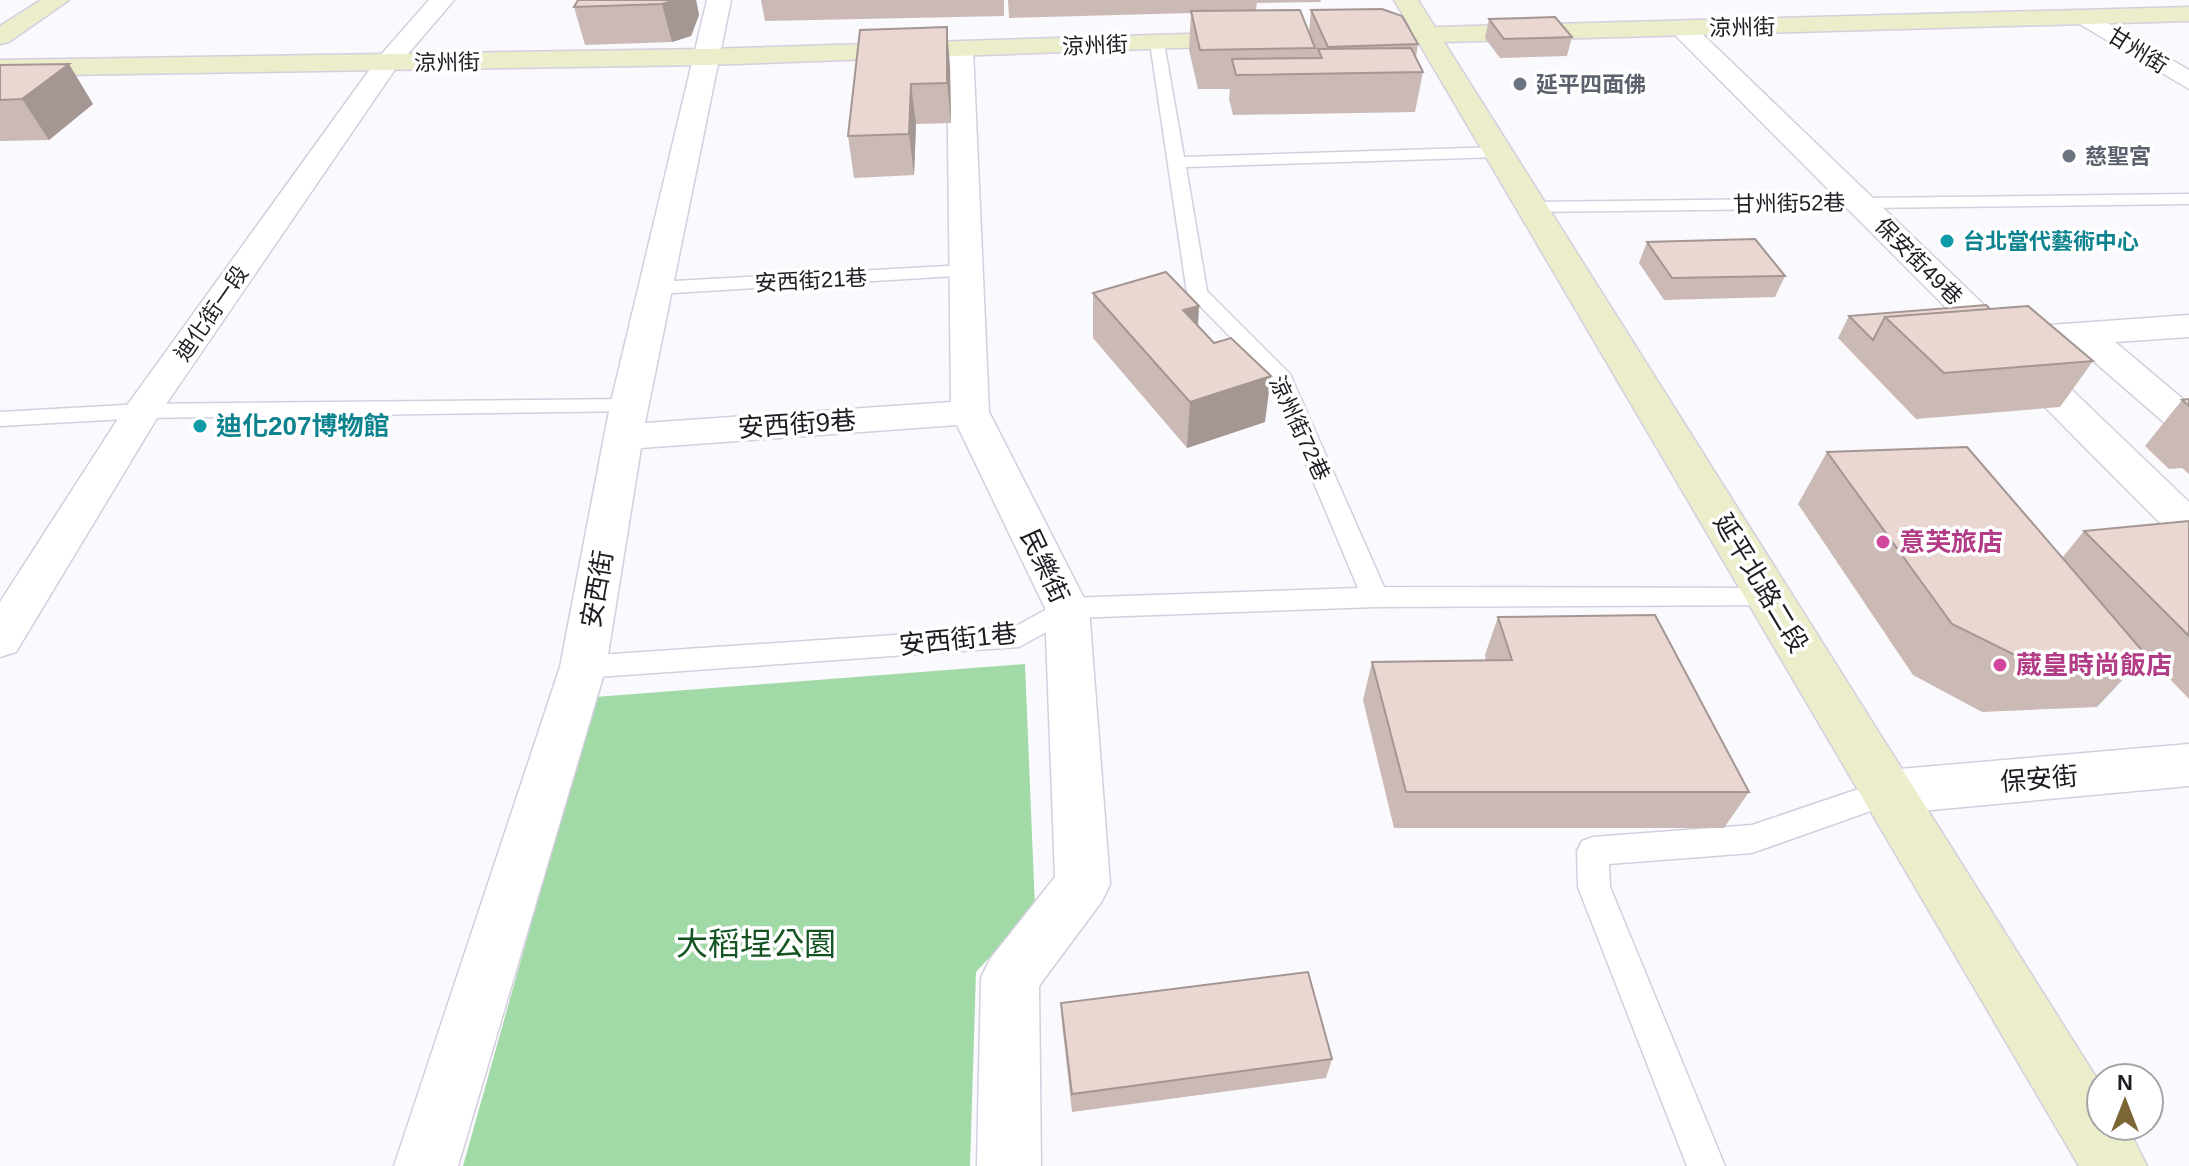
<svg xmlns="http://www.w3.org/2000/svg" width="2189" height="1166" font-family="Helvetica,'Noto Sans TC',sans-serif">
<rect width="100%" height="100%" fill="#faf9fd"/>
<path fill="#a2daa7" d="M 1025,664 L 1035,908 L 976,972 L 970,1166 L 463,1166 L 595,697 Z"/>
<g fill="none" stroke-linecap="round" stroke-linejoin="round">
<defs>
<path id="lane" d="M 1157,39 L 1164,43 L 1184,157 L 1499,147 L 1508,152 L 1499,157 L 1186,167 L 1207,291 L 1290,374 L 1384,587 L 1770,588 L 1779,591 L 1783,598 L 1779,605 L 1375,607 L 1072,618 L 1019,647 L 583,678 L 573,675 L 569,667 L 573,659 L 583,656 L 1014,627 L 1067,598 L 1358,588 L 1269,376 L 1187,293 L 1150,43 Z
M 2189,194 L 2189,204 L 1533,212 L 1524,207 L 1533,202 Z
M 965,265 L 972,267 L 975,271 L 972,275 L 657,294 L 647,288 L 657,282 Z
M 629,399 L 640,406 L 637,411 L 142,418 L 0,426 L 0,412 L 142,404 Z
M 1888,779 L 1899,783 L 1903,792 L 1899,801 L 1752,853 L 1609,864 L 1610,887 L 1725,1166 L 1687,1166 L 1578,887 L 1577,851 L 1582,841 L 1593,837 L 1752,825 Z"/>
<path id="street" d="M 429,0 L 454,0 L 396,68 L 160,413 L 16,652 L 0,657 L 0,602 L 123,411 L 378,58 Z
M 707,0 L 731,0 L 645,423 L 951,402 L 947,49 L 960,41 L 973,49 L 989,412 L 1089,608 L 1110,884 L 1102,901 L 1039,986 L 1041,1166 L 977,1166 L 981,978 L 990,959 L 1055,877 L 1045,608 L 957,425 L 641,448 L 606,667 L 458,1166 L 394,1166 L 560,667 L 610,406 Z
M 2087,11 L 2189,70 L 2189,89 L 2078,23 L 2075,18 L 2078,13 Z
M 1682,21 L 1691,23 L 2008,328 L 2189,315 L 2189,337 L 2115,342 L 2189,404 L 2189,427 L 2167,425 L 2075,345 L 2028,348 L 2189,502 L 2189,541 L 2174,537 L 1673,33 L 1670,28 L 1673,23 Z
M 2189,744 L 2189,786 L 1888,814 L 1870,807 L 1862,792 L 1870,777 L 1888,770 Z"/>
<path id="secondary" d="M 41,0 L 69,0 L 9,42 L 0,44 L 0,26 Z
M 1394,0 L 1418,0 L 1435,27 L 2189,7 L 2189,21 L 1444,42 L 2101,1085 L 2101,1126 L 2127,1126 L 2147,1166 L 2079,1166 L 1419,43 L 1352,44 L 1340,37 L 1352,30 L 1411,28 Z
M 1251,32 L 1260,35 L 1264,40 L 1260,45 L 706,65 L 0,76 L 0,60 L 706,49 Z"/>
</defs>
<use href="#lane" stroke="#d4cedf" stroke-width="3"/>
<use href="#street" stroke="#d4cedf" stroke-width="3"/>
<use href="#secondary" stroke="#d4cedf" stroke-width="3"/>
<use href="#lane" fill="#fff" fill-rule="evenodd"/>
<use href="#street" fill="#fff" fill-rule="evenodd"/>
<use href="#secondary" fill="#ecedca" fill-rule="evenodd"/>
</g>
<path fill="#cab9b5" d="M 578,0 L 696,0 L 699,15 L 691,36 L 672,42 L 585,45 L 574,7 Z
M 761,0 L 1004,0 L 1004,16 L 765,21 Z
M 1008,0 L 1321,0 L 1320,2 L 1258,3 L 1257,2 L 1256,10 L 1309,32 L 1311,10 L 1418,44 L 1416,57 L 1423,72 L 1415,112 L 1233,115 L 1229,99 L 1230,89 L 1198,89 L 1189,50 L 1191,13 L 1009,18 Z
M 1489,19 L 1572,37 L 1567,56 L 1500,58 L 1485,38 Z
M 860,30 L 950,66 L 951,123 L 916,124 L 914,175 L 854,178 L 848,136 Z
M 0,65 L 93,104 L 49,140 L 0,141 Z
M 1647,242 L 1785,276 L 1775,297 L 1664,300 L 1639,263 Z
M 1093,293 L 1199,306 L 1198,326 L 1265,422 L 1187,448 L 1093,338 Z
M 1990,309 L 2093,361 L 2060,407 L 1916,419 L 1838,338 L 1849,316 Z
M 2189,399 L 2189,474 L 2182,468 L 2169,469 L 2145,446 L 2182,400 Z
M 1827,452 L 2062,558 L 2084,531 L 2189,521 L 2189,699 L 2135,643 L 2146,655 L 2097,707 L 1982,712 L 1913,675 L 1798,504 Z
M 1498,617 L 1749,792 L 1724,828 L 1394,828 L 1363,700 L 1372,662 L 1486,661 L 1485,655 Z
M 1061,1003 L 1332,1059 L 1326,1078 L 1072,1112 L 1062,1023 Z"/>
<path fill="#a49693" d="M 676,0 L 696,0 L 699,15 L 691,36 L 672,42 L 662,4 Z
M 947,27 L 950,66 L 951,123 L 947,83 Z
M 69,64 L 93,104 L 49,140 L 22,99 Z
M 911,84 L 916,124 L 914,175 L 909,134 Z
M 1199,306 L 1196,351 L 1183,310 Z
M 1271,376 L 1265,422 L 1187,448 L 1190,402 Z"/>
<path fill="#ebd7d2" stroke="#a49693" stroke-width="2" d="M 578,0 L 676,0 L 662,4 L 574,7 Z
M 1382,9 L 1402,16 L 1418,44 L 1328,47 L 1311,10 Z
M 1300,10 L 1315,48 L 1200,50 L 1191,11 Z
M 1555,17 L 1572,37 L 1504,39 L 1489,19 Z
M 947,27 L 947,83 L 911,84 L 909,134 L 848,136 L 860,30 Z
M 1411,48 L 1423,72 L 1236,75 L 1232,59 L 1322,58 L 1318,49 Z
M 69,64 L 22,99 L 0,100 L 0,65 Z
M 1755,239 L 1785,276 L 1672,278 L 1647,242 Z
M 1166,272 L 1199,306 L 1183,310 L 1214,343 L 1231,338 L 1271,376 L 1190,402 L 1093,293 Z
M 1986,305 L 1990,309 L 1885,317 L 1873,340 L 1849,316 Z
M 2028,306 L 2093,361 L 1944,373 L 1885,317 Z
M 2189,399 L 2189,406 L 2182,400 Z
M 1967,447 L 2146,655 L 2025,660 L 1952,624 L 1827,452 Z
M 2189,521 L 2189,636 L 2084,531 Z
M 1655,615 L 1749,792 L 1406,792 L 1372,662 L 1512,660 L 1498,617 Z
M 1308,972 L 1332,1059 L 1072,1094 L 1061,1003 Z"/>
<g fill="#6b7280" stroke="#fff" stroke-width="3">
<circle cx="1520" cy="84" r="8"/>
<circle cx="2069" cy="156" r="8"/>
</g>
<g fill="#0f9aa8" stroke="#fff" stroke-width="3">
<circle cx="1947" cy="241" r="8"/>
<circle cx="200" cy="426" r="8"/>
</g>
<g fill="#d1479c" stroke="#fff" stroke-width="3">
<circle cx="1883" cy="542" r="8"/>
<circle cx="2000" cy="665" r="8"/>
</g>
<g text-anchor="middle" stroke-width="7" stroke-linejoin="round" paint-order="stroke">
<g font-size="22" fill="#1f1d23" stroke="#fff">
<text transform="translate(1742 27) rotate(-1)" y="8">涼州街</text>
<text transform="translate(1095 45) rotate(-2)" y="8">涼州街</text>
<text transform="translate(2138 50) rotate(32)" y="8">甘州街</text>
<text transform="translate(447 62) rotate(-1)" y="8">涼州街</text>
<text transform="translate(1789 203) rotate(-1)" y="8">甘州街52巷</text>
<text transform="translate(1919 261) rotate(45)" y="8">保安街49巷</text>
<text transform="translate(811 280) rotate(-3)" y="8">安西街21巷</text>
<text transform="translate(211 313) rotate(-55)" y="8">迪化街一段</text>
<text transform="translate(1300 428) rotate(65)" y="8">涼州街72巷</text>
</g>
<g font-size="22" font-weight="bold" fill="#5b616d" stroke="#fff" text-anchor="start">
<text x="1536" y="92">延平四面佛</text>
<text x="2085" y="164">慈聖宮</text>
</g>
<g font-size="22" font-weight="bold" fill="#0d838f" stroke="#fff" text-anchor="start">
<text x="1963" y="249">台北當代藝術中心</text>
</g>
<g font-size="26" fill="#1f1d23" stroke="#fff">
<text transform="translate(797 424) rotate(-4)" y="9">安西街9巷</text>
<text transform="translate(1045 566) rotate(65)" y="9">民樂街</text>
<text transform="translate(1761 583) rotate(59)" y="9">延平北路二段</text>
<text transform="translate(597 589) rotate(-80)" y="9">安西街</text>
<text transform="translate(958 639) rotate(-6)" y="9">安西街1巷</text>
<text transform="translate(2039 779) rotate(-5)" y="9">保安街</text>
</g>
<g font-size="26" font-weight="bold" fill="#0d838f" stroke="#fff" text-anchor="start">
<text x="216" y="435">迪化207博物館</text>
</g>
<g font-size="26" font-weight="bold" fill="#b23c85" stroke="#fff" text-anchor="start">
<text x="1899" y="551">意芙旅店</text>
<text x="2016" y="674">葳皇時尚飯店</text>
</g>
<g font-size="32" fill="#145322" stroke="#fff">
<text x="756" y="955">大稻埕公園</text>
</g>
</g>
<g transform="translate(2125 1102)"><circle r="38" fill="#ffffff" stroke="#a5a5a7" stroke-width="2"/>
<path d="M0-6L14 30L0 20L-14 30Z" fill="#7c6636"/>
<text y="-12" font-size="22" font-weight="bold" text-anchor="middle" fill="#1f1d23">N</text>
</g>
</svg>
